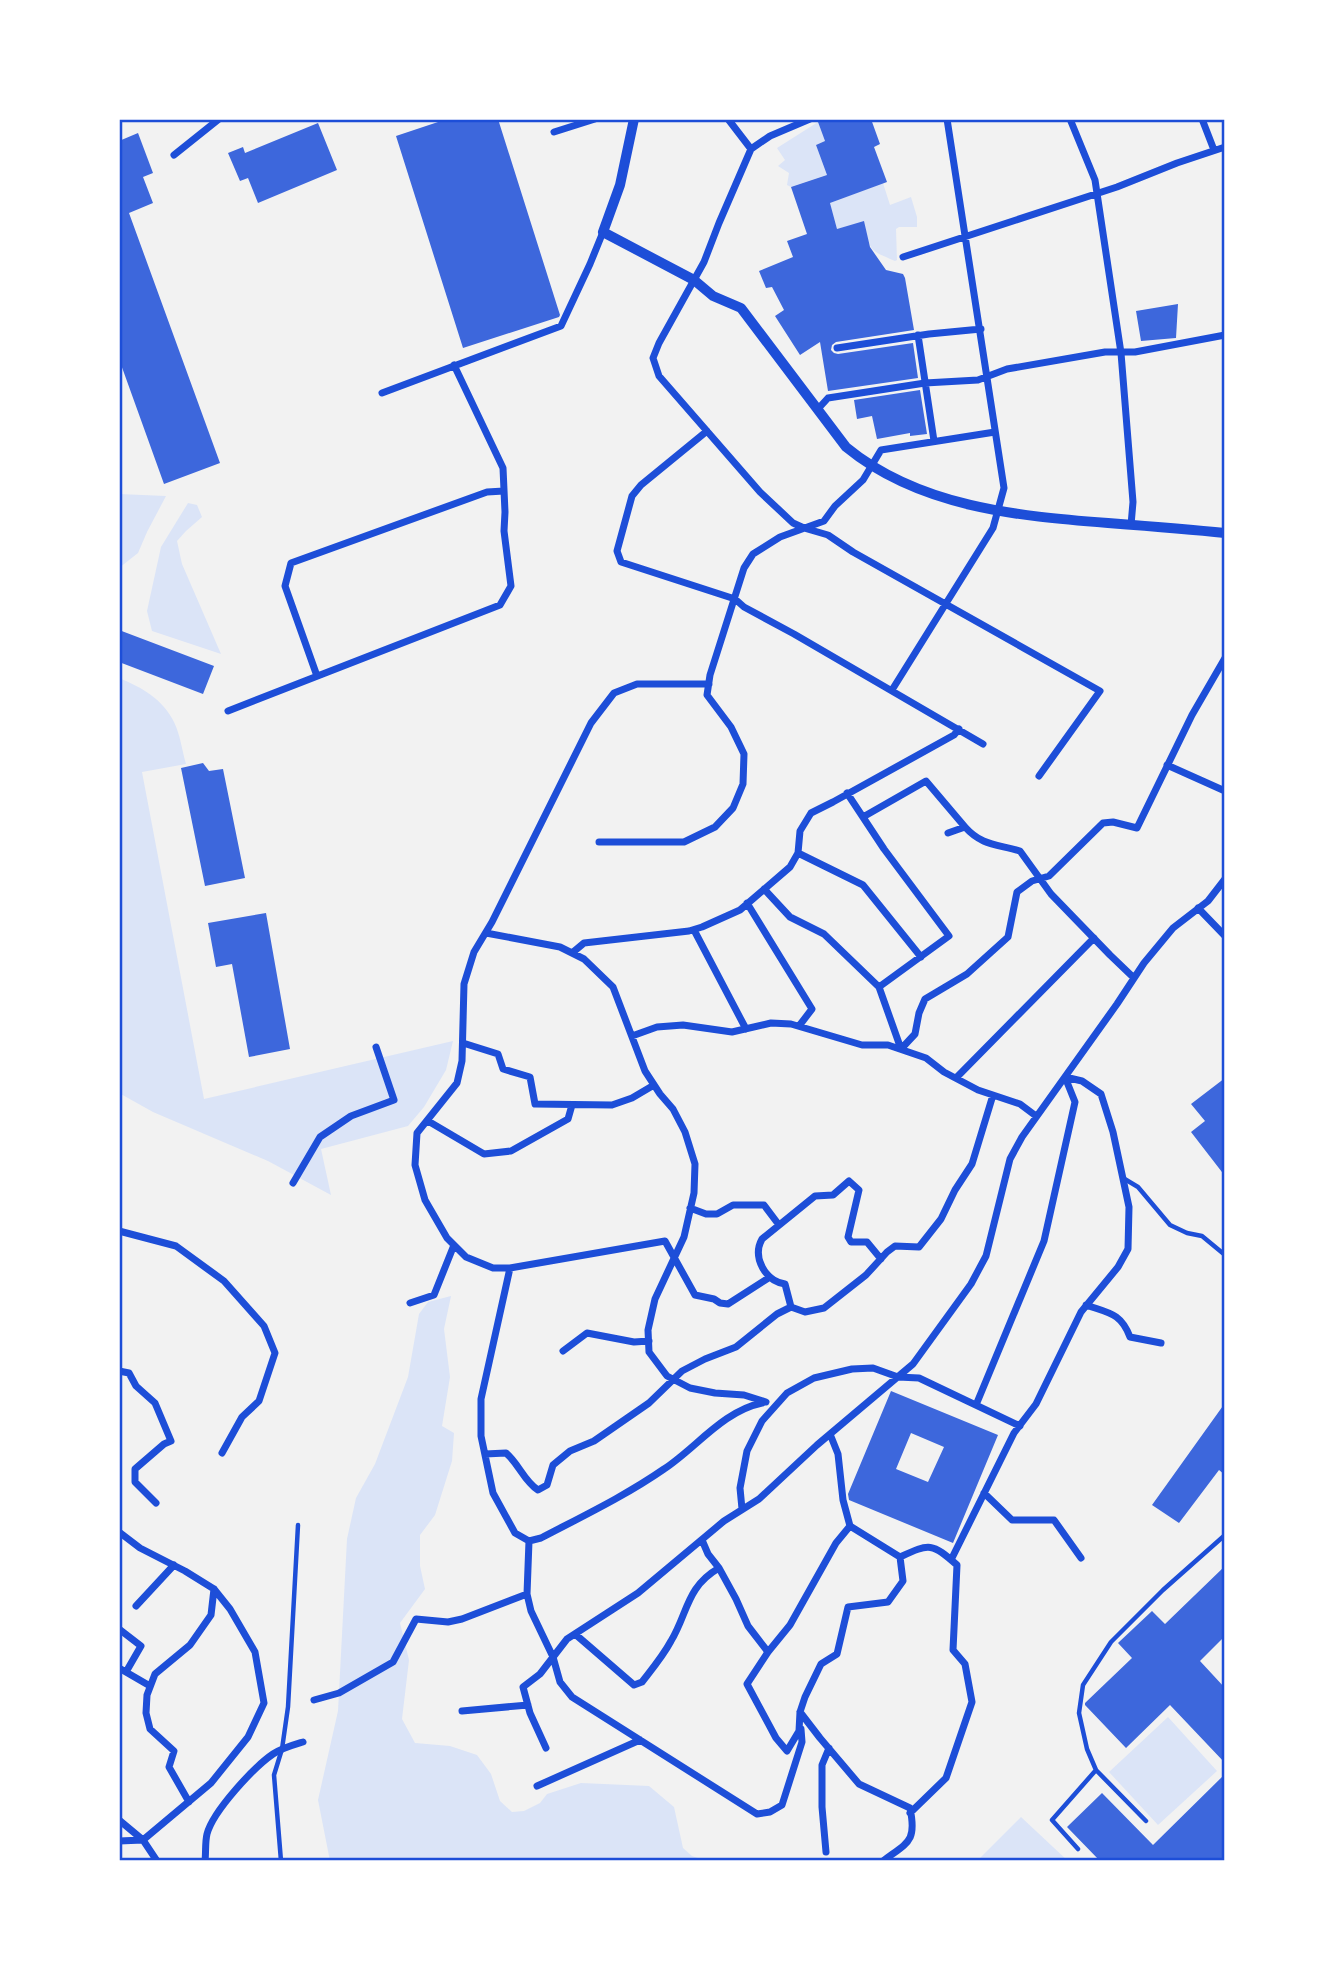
<svg xmlns="http://www.w3.org/2000/svg" width="1344" height="1980" font-family="'Golos Text',sans-serif">
<rect width="100%" height="100%" fill="#f2f2f2"/>
<path fill="#dbe4f7" d="M 818,122 L 825,141 L 816,145 L 827,175 L 791,187 L 787,185 L 789,173 L 778,166 L 785,160 L 777,148 Z
M 883,183 L 890,205 L 911,197 L 917,217 L 917,227 L 899,227 L 896,229 L 897,260 L 895,261 C 867,249 871,251 864,222 L 837,229 L 830,203 Z
M 119,494 L 166,496 L 147,532 L 138,553 L 119,568 Z
M 188,503 L 197,505 L 202,517 L 186,531 L 177,541 L 182,564 L 221,654 L 152,631 L 147,611 L 161,547 Z
M 119,678 C 141,687 163,699 174,722 C 180,734 182,750 186,764 L 142,772 L 204,1099 L 453,1041 L 446,1070 L 424,1107 L 408,1126 L 321,1149 L 331,1195 L 268,1161 L 153,1112 L 119,1093 Z
M 451,1296 L 444,1329 L 450,1377 L 442,1426 L 454,1433 L 452,1461 L 435,1515 L 420,1535 L 420,1566 L 425,1589 L 400,1623 L 409,1660 L 402,1719 L 415,1743 L 450,1746 L 477,1755 L 491,1774 L 500,1801 L 512,1812 L 524,1811 L 540,1803 L 547,1794 L 581,1783 L 649,1786 L 674,1807 L 683,1848 L 692,1856 L 707,1861 L 330,1861 L 318,1800 L 338,1711 L 347,1539 L 356,1498 L 375,1464 L 408,1377 L 419,1314 L 428,1302 Z
M 1168,1717 L 1217,1771 L 1158,1825 L 1109,1772 Z
M 1021,1817 L 1068,1861 L 977,1861 Z"/>
<path fill="#3d67dc" fill-rule="evenodd" d="M 447,119 L 498,119 L 560,315 L 559,317 L 463,348 L 396,136 Z
M 826,119 L 871,119 L 880,144 L 874,147 L 887,182 L 830,203 L 837,229 L 864,221 L 870,247 L 886,270 L 903,274 L 905,278 L 914,330 L 836,342 L 832,345 L 831,350 L 834,353 L 838,354 L 913,343 L 918,378 L 828,391 L 820,342 L 800,355 L 775,316 L 784,310 L 772,287 L 766,288 L 759,271 L 793,257 L 787,241 L 807,234 L 791,187 L 827,175 L 816,145 L 825,141 L 818,122 Z
M 318,123 L 337,170 L 258,203 L 248,178 L 240,181 L 228,153 L 243,147 L 245,153 Z
M 138,133 L 153,173 L 143,177 L 153,203 L 129,213 L 220,463 L 164,484 L 119,359 L 119,141 Z
M 1178,304 L 1176,338 L 1141,341 L 1136,311 Z
M 920,390 L 927,434 L 910,436 L 910,433 L 877,439 L 872,416 L 857,419 L 854,400 Z
M 119,630 L 214,666 L 203,694 L 119,662 Z
M 203,763 L 209,771 L 223,769 L 245,878 L 205,886 L 181,768 Z
M 266,913 L 290,1049 L 249,1057 L 232,964 L 216,967 L 208,923 Z
M 1225,1078 L 1225,1176 L 1191,1132 L 1205,1121 L 1191,1104 Z
M 891,1391 L 998,1435 L 953,1543 L 849,1500 L 848,1494 ZM 911,1433 L 944,1447 L 928,1482 L 896,1469 Z
M 1225,1403 L 1225,1475 L 1219,1470 L 1179,1523 L 1152,1505 Z
M 1225,1566 L 1225,1636 L 1200,1661 L 1225,1688 L 1225,1763 L 1170,1705 L 1126,1748 L 1085,1705 L 1085,1703 L 1132,1658 L 1118,1643 L 1152,1611 L 1165,1624 Z
M 1225,1774 L 1225,1861 L 1100,1861 L 1067,1827 L 1102,1793 L 1153,1845 Z"/>
<g fill="none" stroke-linecap="round" stroke-linejoin="round">
<path stroke="#1d4ed8" stroke-width="4.5" d="M 1123,1178 L 1138,1187 L 1170,1225 L 1187,1233 L 1202,1236 L 1225,1255
M 1146,1821 L 1096,1770 L 1087,1749 L 1079,1713 L 1083,1685 L 1111,1642 L 1163,1590 L 1225,1535
M 1078,1849 L 1052,1820 L 1096,1770
M 281,1861 L 274,1775 L 282,1749 L 288,1707 L 298,1525"/>
<path stroke="#1d4ed8" stroke-width="7" d="M 728,119 L 751,149
M 810,119 L 770,136 L 751,149 L 719,223 L 704,262 L 659,343 L 653,358 L 659,376 L 760,492 L 793,523 L 804,528 L 828,535 L 853,552 L 1100,691 L 1039,776
M 1070,119 L 1095,180 L 1121,353 L 1133,502 L 1131,525
M 1202,119 L 1214,150
M 554,132 L 595,119
M 174,155 L 219,119
M 903,257 L 1117,187 L 1177,163 L 1225,147
M 918,335 L 934,441
M 837,348 L 929,334 L 981,329
M 382,393 L 561,326 L 590,264 L 603,232
M 817,410 L 828,398 L 925,383 L 978,380 L 1007,369 L 1105,352 L 1135,352 L 1225,335
M 707,431 L 641,485 L 632,496 L 617,551 L 621,562 L 735,599 L 744,607 L 794,634 L 983,744
M 317,676 L 285,586 L 291,563 L 487,492 L 504,491
M 709,684 L 637,684 L 614,693 L 591,723 L 492,922 L 474,952 L 464,984 L 462,1061 L 457,1083 L 417,1133 L 415,1165 L 425,1200 L 447,1238 L 466,1257 L 493,1268 L 510,1268 L 665,1241 L 695,1295 L 714,1299 L 720,1303 L 728,1304 L 770,1277
M 892,690 L 993,528 L 1004,488 L 947,119
M 228,711 L 500,605 L 511,586 L 504,531 L 505,512 L 503,468 L 454,365
M 1167,765 L 1225,791
M 847,793 L 884,849 L 949,936 L 879,987
M 863,817 L 926,781 L 965,827
M 948,833 L 965,827 C 982,846 997,844 1020,851 L 1051,894 L 1110,955 L 1134,978
M 599,842 L 684,842 L 715,827 L 733,808 L 743,784 L 744,754 L 731,727 L 707,695 L 710,675 L 744,568 L 753,554 L 780,537 L 824,521 L 835,506 L 863,480 L 881,450 L 995,432
M 798,853 L 863,885 L 921,957
M 764,889 L 790,917 L 824,934 L 879,987 L 901,1049
M 747,903 L 812,1009 L 799,1026
M 1198,908 L 1225,936
M 694,930 L 746,1029
M 486,933 L 560,947 L 584,959 L 613,987 L 645,1071 L 660,1094 L 673,1109 L 685,1132 L 695,1164 L 694,1193 L 684,1237 L 655,1299 L 648,1330 L 649,1352 L 667,1376 L 690,1388 L 715,1393 L 744,1395 L 766,1402
M 572,953 L 584,943 L 689,931 L 702,927 L 740,910 L 790,867 L 798,853 L 800,831 L 811,813 L 833,802 L 954,735 L 959,729
M 632,1036 L 657,1027 L 683,1025 L 732,1032 L 771,1023 L 791,1024 L 862,1045 L 888,1045 L 926,1058 L 944,1072 L 978,1090 L 1020,1104 L 1036,1116
M 463,1043 L 498,1054 L 503,1069 L 530,1077 L 535,1104 L 612,1105 L 632,1098 L 654,1085
M 901,1049 L 915,1034 L 919,1013 L 925,999 L 967,974 L 1008,937 L 1017,892 L 1032,881 L 1049,876 L 1103,823 L 1113,822 L 1137,828 L 1192,715 L 1225,658
M 956,1078 L 1094,938
M 428,1121 L 484,1154 L 511,1151 L 568,1119 L 572,1105
M 293,1183 L 320,1137 L 351,1116 L 394,1100 L 376,1047
M 690,1208 L 706,1214 L 717,1214 L 733,1205 L 764,1205 L 779,1225
M 119,1231 L 176,1246 L 224,1281 L 264,1326 L 275,1353 L 259,1401 L 242,1417 L 222,1453
M 881,1259 L 867,1242 L 851,1242 L 848,1237 L 859,1190 L 849,1181 L 833,1195 L 815,1196 L 762,1239 C 752,1257 765,1281 785,1284 L 791,1307 L 805,1312 L 824,1308 L 866,1275 L 887,1252 L 895,1246 L 919,1247 L 941,1219 L 955,1190 L 972,1164 L 993,1095
M 510,1268 L 481,1399 L 481,1436 L 493,1493 L 515,1533 L 529,1541
M 410,1303 L 434,1295 L 454,1245
M 1086,1305 C 1109,1313 1121,1313 1130,1337 L 1161,1343
M 563,1351 L 587,1333 L 634,1342 L 649,1341
M 119,1371 L 129,1373 L 136,1386 L 155,1403 L 171,1441 L 164,1444 L 135,1469 L 135,1482 L 156,1503
M 976,1405 L 1044,1241 L 1075,1102 L 1065,1077
M 830,1434 L 838,1454 L 843,1500 L 850,1526 L 836,1543 L 790,1625 L 768,1652 L 747,1684 L 776,1738 L 787,1751 L 799,1731 L 800,1712 L 805,1697 L 821,1664 L 837,1654 L 848,1607 L 888,1602 L 903,1581 L 900,1557 L 850,1526
M 485,1454 L 506,1453 C 519,1464 524,1481 538,1490 L 547,1485 L 553,1465 L 570,1451 L 594,1441 L 649,1403 L 682,1371 L 705,1359 L 736,1347 L 777,1314 L 791,1307
M 984,1493 L 1012,1520 L 1054,1520 L 1081,1558
M 742,1509 L 740,1488 L 747,1451 L 762,1421 L 787,1393 L 814,1378 L 852,1369 L 873,1368 L 898,1377 L 919,1378 L 1020,1426
M 119,1532 L 140,1548 L 185,1571 L 214,1589 L 230,1609 L 255,1652 L 264,1703 L 248,1737 L 211,1783 L 143,1840 L 119,1841
M 702,1540 L 708,1554 L 719,1568 L 736,1599 L 748,1626 L 768,1652
M 529,1541 L 527,1594 L 531,1611 L 553,1657 L 560,1682 L 572,1697 L 757,1814 L 770,1812 L 782,1805 L 802,1742 L 801,1729
M 529,1541 L 541,1538 C 583,1516 625,1496 664,1469 C 696,1448 723,1411 762,1403
M 900,1557 C 930,1543 932,1543 957,1565 L 953,1650 L 965,1664 L 972,1702 L 946,1778 L 910,1813
M 951,1560 L 1014,1433 L 1036,1404 L 1081,1312 L 1118,1267 L 1128,1249 L 1129,1207 L 1113,1132 L 1101,1094 L 1082,1081 L 1065,1077
M 136,1606 L 174,1565
M 119,1629 L 141,1646 L 126,1672
M 575,1634 L 634,1685 L 642,1682 C 652,1669 663,1656 671,1641 C 688,1613 686,1587 719,1568
M 119,1668 L 150,1686
M 314,1700 L 339,1693 L 393,1662 L 416,1619 L 448,1622 L 462,1619 L 527,1594
M 462,1711 L 528,1705
M 800,1712 L 820,1738 L 859,1784 L 910,1808 C 917,1842 908,1842 883,1861
M 546,1748 L 530,1713 L 523,1687 L 540,1674 L 567,1639 L 638,1593 L 724,1521 L 759,1499 L 817,1445 L 913,1364 L 971,1284 L 986,1256 L 1010,1159 L 1022,1137 L 1117,1004 L 1144,963 L 1173,928 L 1208,901 L 1225,879
M 537,1786 L 640,1740
M 189,1802 L 169,1767 L 174,1751 L 150,1729 L 146,1713 L 147,1695 L 155,1674 L 190,1645 L 211,1615 L 214,1589
M 119,1820 L 143,1840 L 157,1861
M 826,1852 L 822,1807 L 822,1765 L 829,1748
M 205,1861 C 206,1852 205,1842 207,1834 C 213,1811 254,1767 273,1754 C 282,1748 293,1745 303,1742"/>
<path stroke="#1d4ed8" stroke-width="10" d="M 634,119 L 620,185 L 603,232 L 694,280 L 713,296 L 741,308 L 846,447 C 919,507 1017,516 1108,523 C 1147,526 1186,529 1225,533"/>
</g>
<rect width="1344" height="1980" fill="none" stroke="#ffffff" stroke-width="242"/>
<rect x="121" y="121" width="1102" height="1738" fill="none" stroke="#1d4ed8" stroke-width="2.5"/>
</svg>
